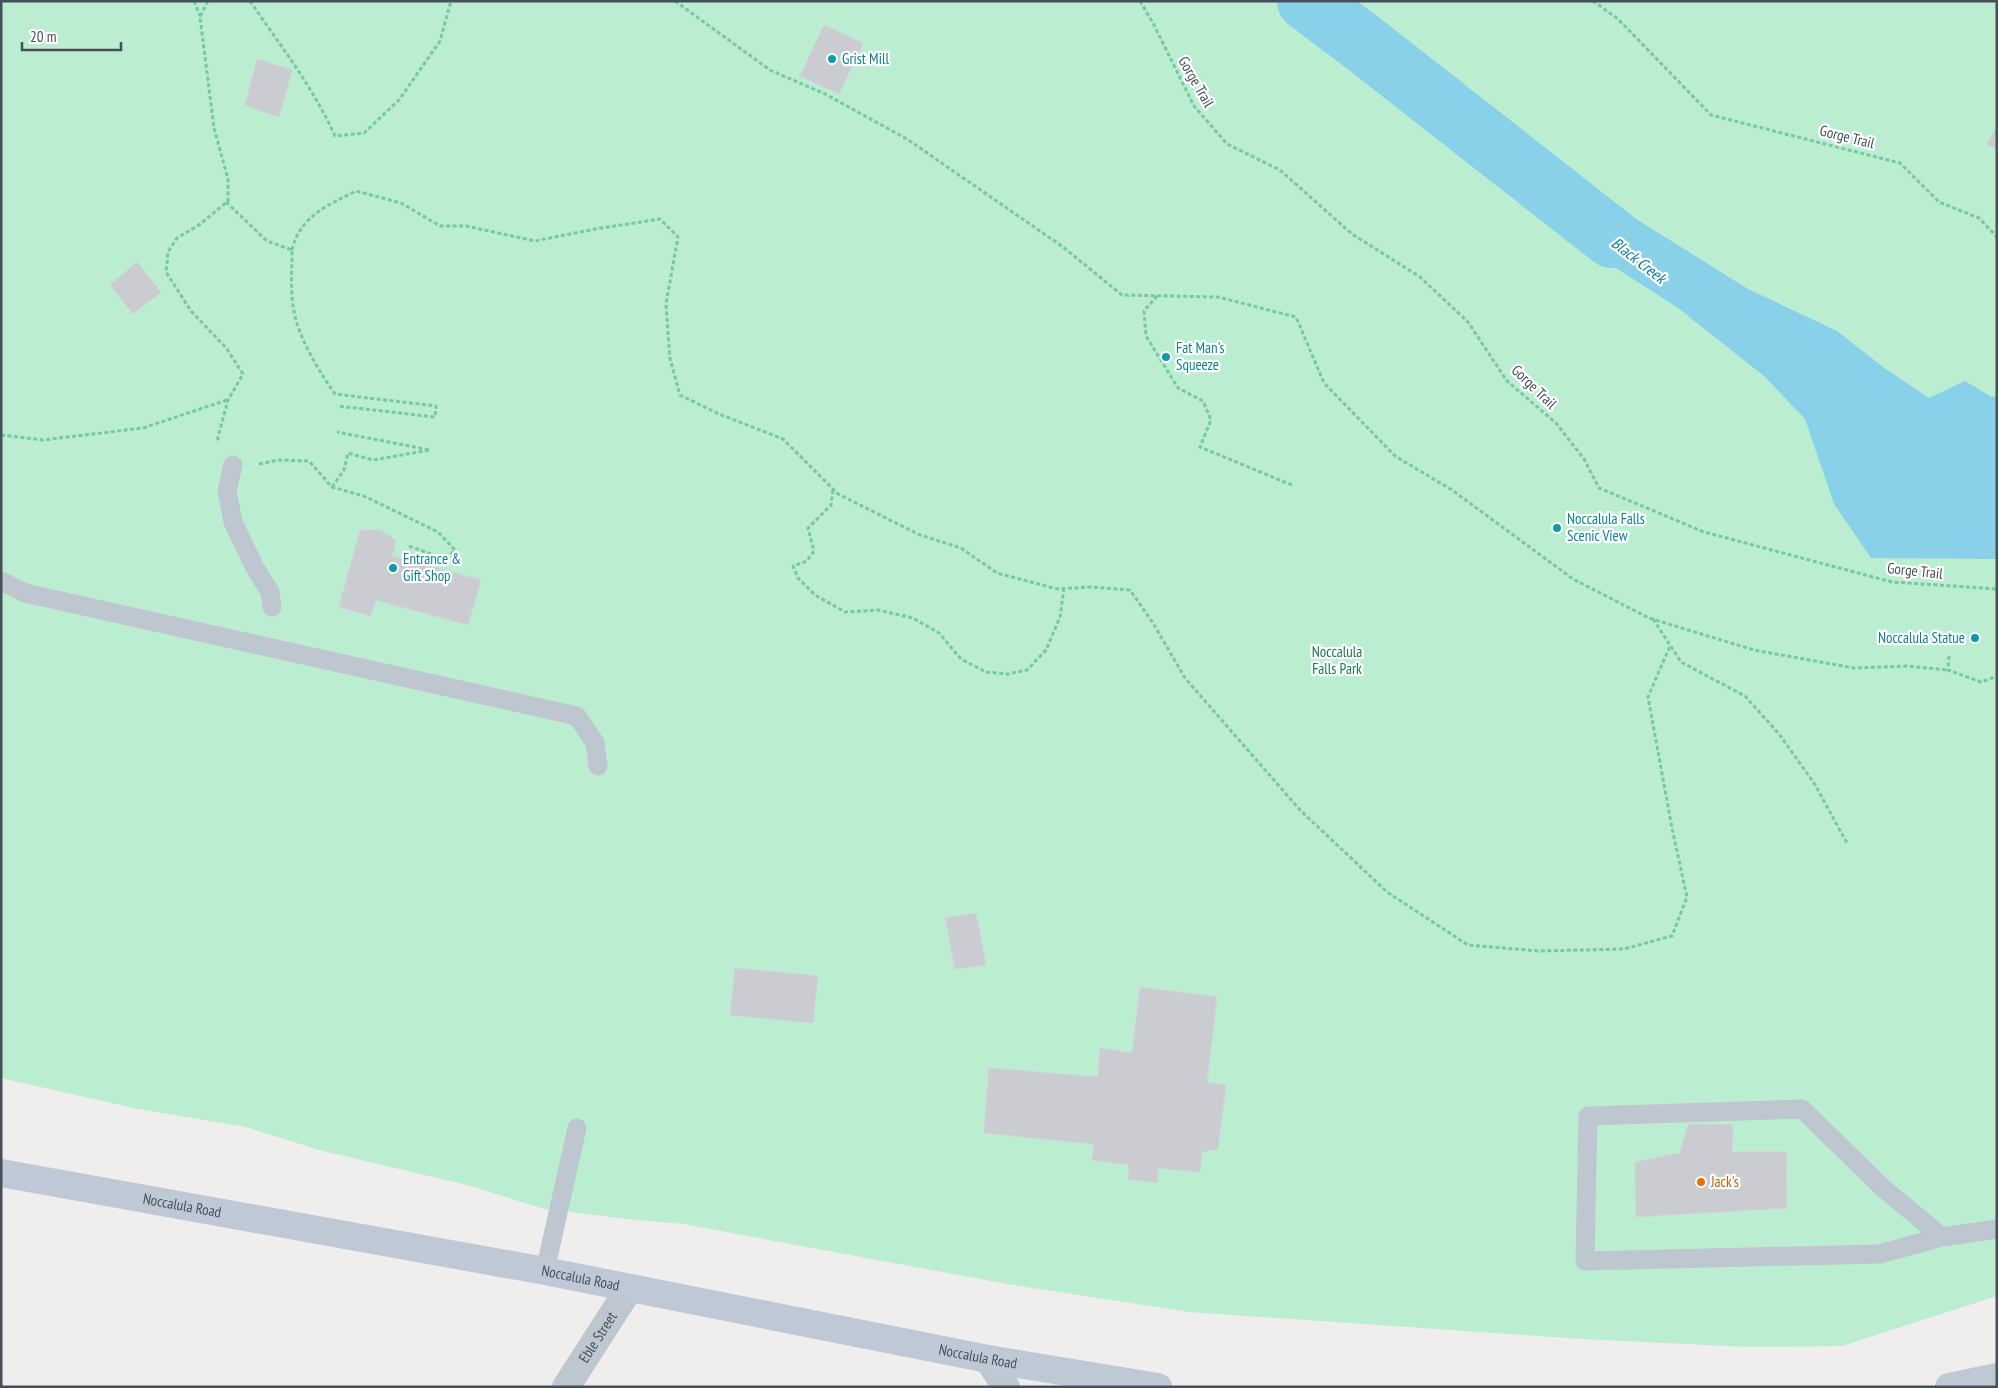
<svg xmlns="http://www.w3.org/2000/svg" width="1998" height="1388" font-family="'PT Sans Narrow',sans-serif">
<rect width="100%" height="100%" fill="#f0eded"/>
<path fill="#bbedd1" d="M 1,1 L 1997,1 L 1997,1296 L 1842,1346 L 1749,1347 L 1581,1339 L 1189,1312 L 1007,1284 L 683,1224 L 627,1219 L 544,1209 L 471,1186 L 319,1150 L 246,1127 L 133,1108 L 1,1078 Z"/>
<path fill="#89d1e9" d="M 1525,185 L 1590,190 L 1748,289 L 1837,331 L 1883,367 L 1929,398 L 1965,381 L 1992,397 L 1997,396 L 1997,559 L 1871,558 L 1834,504 L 1805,419 L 1764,376 L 1678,308 L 1602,259 L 1565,240 Z"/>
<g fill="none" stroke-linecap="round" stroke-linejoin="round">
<path stroke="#89d1e9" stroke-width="60" d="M 1307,1 L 1363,43 L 1612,238"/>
</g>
<path fill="#caccd2" stroke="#d1d3d8" d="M 824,25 L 863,43 L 839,94 L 800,76 Z
M 257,59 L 292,70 L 279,117 L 245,105 Z
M 1997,126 L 1997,149 L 1987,144 Z
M 137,262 L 161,292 L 133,314 L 110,285 Z
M 360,530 L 380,530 L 396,540 L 392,556 L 481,580 L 468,625 L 376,600 L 371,616 L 339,607 Z
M 976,913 L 986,965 L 955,969 L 945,918 Z
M 735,968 L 818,976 L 813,1023 L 730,1015 Z
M 1140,987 L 1217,997 L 1207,1082 L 1226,1085 L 1218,1149 L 1202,1152 L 1200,1172 L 1158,1168 L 1158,1183 L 1128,1179 L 1129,1165 L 1092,1160 L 1094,1144 L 984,1133 L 989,1068 L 1098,1077 L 1100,1048 L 1132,1053 Z
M 1688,1124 L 1733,1125 L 1732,1152 L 1786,1152 L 1787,1208 L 1636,1217 L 1635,1162 L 1680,1153 Z"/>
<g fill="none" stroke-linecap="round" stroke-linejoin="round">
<path stroke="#74caa3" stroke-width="3" stroke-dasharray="4 2.5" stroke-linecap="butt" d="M 194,1 L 200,16
M 208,1 L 200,17 L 214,128 L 228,179 L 228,201 L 199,225 L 177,238 L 168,252 L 166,272 L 191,311 L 227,349 L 243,374 L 228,400 L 218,437 L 218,443
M 250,1 C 280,45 313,87 335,136 L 364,133 L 399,100 L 440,41 L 451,1
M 675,1 L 770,70 L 825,94 L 907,139 L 1063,247 L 1122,295 L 1218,297 L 1296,317 L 1324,383 L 1395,456 L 1452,490 L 1573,579 L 1649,618 L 1754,650 L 1854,668 L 1907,666 L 1948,670
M 1140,1 L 1154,25 L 1194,106 L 1227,144 L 1280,170 L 1352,234 L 1420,277 L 1468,322 L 1507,381 L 1556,423 L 1584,459 L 1599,488 L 1704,532 L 1892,582 L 1997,589
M 1593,1 L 1618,19 L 1711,115 L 1900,163 L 1939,202 L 1979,218 L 1997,237
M 226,202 L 267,241 L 292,250 C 292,270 290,292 294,311 C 298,337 320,373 335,394 L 436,406 L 435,417 L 338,406
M 292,250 C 300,216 328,205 356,191 L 401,203 L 440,226 L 466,226 L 535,241 L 595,229 L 660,219 L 678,237 L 666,304 L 670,359 L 680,395 L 719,414 L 783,439 L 838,494 L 920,535 L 961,548 L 997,573 L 1057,589 L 1090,587 L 1130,590 L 1153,623 L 1185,678 L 1300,810 L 1387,892 L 1468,945 L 1539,951 L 1624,949 L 1672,936 L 1687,897 L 1672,828 L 1648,697 L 1670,646
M 1157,296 L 1144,311 L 1146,336 L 1178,388 L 1203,401 L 1211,420 L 1200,447 L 1292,485
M 1,435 L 43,440 L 143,428 L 227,400
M 259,464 L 278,460 L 309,461 L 332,487 L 364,496 L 438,532 L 455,550 L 445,559 L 409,546
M 332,487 L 344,470 L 348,453 L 373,460 L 430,450 L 337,432
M 833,490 L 831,505 L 808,528 L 814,551 L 807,561 L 793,566 L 798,578 L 815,595 L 845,612 L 878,610 L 913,618 L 939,633 L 961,659 L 986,672 L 1008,674 L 1027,670 L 1046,650 L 1060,617 L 1064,588
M 1653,619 L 1681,662 L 1745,696 L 1779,734 L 1814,783 L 1847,843
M 1949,656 L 1948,670 L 1981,682 L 1997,676"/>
<path stroke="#bec6cf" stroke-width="19" d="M 233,465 L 227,491 L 233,522 L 254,566 L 270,592 L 272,607
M 1,581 L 25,593 L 577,716 L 595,743 L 598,766
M 1942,1237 L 1883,1188 L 1802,1109 L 1588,1116 L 1585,1261 L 1879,1254 L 1942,1237 L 1997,1229
M 545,1271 L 577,1128"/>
<g stroke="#bec6cf" stroke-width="28">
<path d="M 988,1359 L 1006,1387"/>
<path id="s1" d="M 566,1387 L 629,1289"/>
</g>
<g stroke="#bfc9d6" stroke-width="28">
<path id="s2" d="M 1,1173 L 545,1271 L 988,1359 L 1158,1387"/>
<path d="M 1949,1387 L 1997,1377"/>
</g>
</g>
<g fill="#0f9aa8" stroke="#fff" stroke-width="2">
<circle cx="832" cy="59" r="5"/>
<circle cx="1166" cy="357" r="5"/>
<circle cx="1557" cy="528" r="5"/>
<circle cx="393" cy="568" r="5"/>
<circle cx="1975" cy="638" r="5"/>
</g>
<circle fill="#e8710a" stroke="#fff" stroke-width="2" cx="1701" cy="1182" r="5"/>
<g text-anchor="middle" stroke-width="4.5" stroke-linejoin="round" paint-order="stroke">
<g font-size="15" fill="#0d838f" stroke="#fff" text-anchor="start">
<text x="842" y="64">Grist Mill</text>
<text x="1176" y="353">Fat Man's<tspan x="1176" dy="17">Squeeze</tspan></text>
<text x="1567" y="524">Noccalula Falls<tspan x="1567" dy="17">Scenic View</tspan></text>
<text x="403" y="564">Entrance &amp;<tspan x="403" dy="17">Gift Shop</tspan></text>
<text x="1965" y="643" text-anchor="end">Noccalula Statue</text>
</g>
<g font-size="15" fill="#464f5a" stroke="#fff">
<text transform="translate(1196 82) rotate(60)" y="5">Gorge Trail</text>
<text transform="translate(1847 137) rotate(14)" y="5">Gorge Trail</text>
<text transform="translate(1534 387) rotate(44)" y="5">Gorge Trail</text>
<text transform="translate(1915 571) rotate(6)" y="5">Gorge Trail</text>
<text dy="5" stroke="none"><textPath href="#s2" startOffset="184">Noccalula Road</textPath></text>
<text dy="5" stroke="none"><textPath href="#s2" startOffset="589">Noccalula Road</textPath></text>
<text dy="5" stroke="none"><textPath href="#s1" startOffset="59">Eble Street</textPath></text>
<text dy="5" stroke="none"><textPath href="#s2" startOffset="994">Noccalula Road</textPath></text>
</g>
<g font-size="15" fill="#19794d" stroke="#fff">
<text x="1337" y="657">Noccalula<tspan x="1337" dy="17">Falls Park</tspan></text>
</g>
<g font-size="15" fill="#c56008" stroke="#fff" text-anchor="start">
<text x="1711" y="1187">Jack's</text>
</g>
<g font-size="16" font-style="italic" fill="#0f7ea3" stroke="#fff">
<text transform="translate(1639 260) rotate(38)" y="6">Black Creek</text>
</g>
</g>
<rect width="1998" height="1388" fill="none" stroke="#464f5a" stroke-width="5"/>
<path d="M22 42v8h99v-8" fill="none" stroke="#464f5a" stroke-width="2.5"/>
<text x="30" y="42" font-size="15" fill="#464f5a" stroke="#ffffff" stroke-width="4" paint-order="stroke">20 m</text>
</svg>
